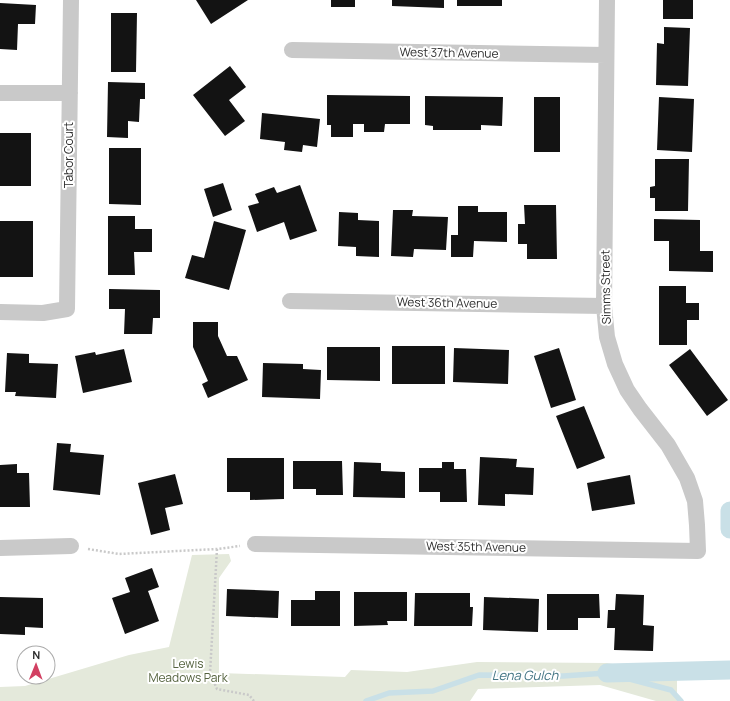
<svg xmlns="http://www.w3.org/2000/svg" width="730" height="701" font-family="Manrope,sans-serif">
<rect width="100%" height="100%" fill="#fff"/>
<path fill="#e4e9db" d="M 229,554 L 231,561 L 219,578 L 219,673 L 345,677 L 351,670 L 407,672 L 477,662 L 607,663 L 677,675 L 677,701 L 656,701 L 600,685 L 478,689 L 470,701 L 0,701 L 0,687 L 25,686 L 129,655 L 169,647 L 192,555 Z"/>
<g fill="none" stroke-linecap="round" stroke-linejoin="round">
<path stroke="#c9e0e7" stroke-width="5.5" d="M 366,701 L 389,693 L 433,691 L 479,675 L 563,676 L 607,673 L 671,690 L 681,701"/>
<path stroke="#c9e0e7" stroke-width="19" d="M 730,511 L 730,529
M 607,673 L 730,670"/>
</g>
<path fill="#131313" d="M 196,0 L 248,0 L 211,24 Z
M 331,0 L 355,0 L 355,7 L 331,7 Z
M 392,0 L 444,0 L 444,8 L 392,6 Z
M 457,0 L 502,0 L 502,6 L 457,6 Z
M 663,0 L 693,0 L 693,19 L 663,19 Z
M 0,3 L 36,5 L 35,24 L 18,24 L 17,50 L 0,49 Z
M 111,13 L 137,13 L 136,72 L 111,72 Z
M 664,27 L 690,28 L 688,86 L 656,85 L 657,43 L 664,44 Z
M 230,66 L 246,87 L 229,100 L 245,121 L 225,136 L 193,95 Z
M 108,82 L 145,83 L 145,99 L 140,99 L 139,122 L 128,121 L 128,138 L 107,137 Z
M 327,95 L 410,96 L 410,124 L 385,124 L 384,132 L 364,132 L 364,124 L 353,124 L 353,137 L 331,137 L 331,125 L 327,125 Z
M 425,96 L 503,97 L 502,126 L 481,125 L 481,130 L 433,130 L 433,126 L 425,125 Z
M 534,97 L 560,97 L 560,152 L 534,152 Z
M 659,97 L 694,99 L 692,152 L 657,150 Z
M 262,113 L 320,119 L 317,147 L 303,145 L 302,152 L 284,150 L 285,142 L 260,139 Z
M 0,133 L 31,133 L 31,186 L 0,186 Z
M 109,148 L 141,148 L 141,205 L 109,204 Z
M 655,159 L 689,159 L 688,211 L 655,211 L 655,198 L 650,198 L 650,187 L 655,186 Z
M 223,183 L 232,210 L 213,217 L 204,189 Z
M 300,185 L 317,231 L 290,240 L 284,222 L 257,232 L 248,206 L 259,203 L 255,194 L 274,187 L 277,193 Z
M 524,205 L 556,205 L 557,259 L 527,259 L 527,244 L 518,244 L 518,224 L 525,224 Z
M 458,206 L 478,206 L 478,212 L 507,212 L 507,242 L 474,241 L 473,257 L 451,257 L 451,235 L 458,235 Z
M 393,210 L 413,210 L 412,216 L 448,217 L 446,250 L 414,249 L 413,257 L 391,256 Z
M 339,212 L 358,213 L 358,220 L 379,221 L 379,257 L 356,256 L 356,247 L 338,246 Z
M 108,216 L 135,216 L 135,229 L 152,229 L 152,252 L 134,252 L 135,275 L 108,275 Z
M 654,219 L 700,220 L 700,251 L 713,251 L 713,272 L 669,271 L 669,241 L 654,241 Z
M 0,221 L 33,221 L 33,277 L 0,277 Z
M 214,221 L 246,230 L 229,290 L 185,278 L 192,255 L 204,258 Z
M 659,286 L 686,286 L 686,303 L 699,303 L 699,320 L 687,320 L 687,345 L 659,345 Z
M 109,289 L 160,290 L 160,318 L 153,318 L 152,334 L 124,334 L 125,309 L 109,309 Z
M 193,322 L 218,322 L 218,336 L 227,356 L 237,356 L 248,380 L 208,398 L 202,384 L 208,381 L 193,347 Z
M 392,346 L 445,346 L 445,384 L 392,384 Z
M 327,347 L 380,347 L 380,381 L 327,380 Z
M 454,348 L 509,350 L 508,384 L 453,382 Z
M 559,348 L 576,400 L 551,408 L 534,356 Z
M 124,349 L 132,382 L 83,393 L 75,356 L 95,352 L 96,355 Z
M 690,349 L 728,400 L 707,416 L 669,365 Z
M 7,353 L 29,354 L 29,363 L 58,364 L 56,398 L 15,396 L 16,392 L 5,392 Z
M 263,363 L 303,364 L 303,369 L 321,370 L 320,399 L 262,397 Z
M 584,406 L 605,458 L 577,469 L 556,416 Z
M 57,443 L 71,444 L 70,452 L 104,455 L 100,495 L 53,490 Z
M 480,457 L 517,459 L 516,467 L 534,468 L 533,495 L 505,494 L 505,506 L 478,505 Z
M 227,458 L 284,458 L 284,499 L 250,500 L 250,492 L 227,492 Z
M 293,461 L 342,461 L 343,495 L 316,495 L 316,489 L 293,489 Z
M 354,462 L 381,463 L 381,471 L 405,472 L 405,498 L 353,497 Z
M 442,462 L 454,462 L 454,469 L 466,469 L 467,502 L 440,502 L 440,492 L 419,492 L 419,468 L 442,468 Z
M 17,464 L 17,473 L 29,473 L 30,507 L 0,507 L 0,465 Z
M 175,474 L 183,504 L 165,508 L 170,530 L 151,535 L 138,483 Z
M 630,475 L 635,504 L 592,511 L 587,483 Z
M 152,568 L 159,587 L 148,591 L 159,621 L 125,634 L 112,598 L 130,592 L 125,578 Z
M 227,589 L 279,591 L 278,618 L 226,616 Z
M 315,591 L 340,591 L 340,626 L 291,626 L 291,600 L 315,600 Z
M 354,592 L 407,592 L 407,621 L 387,621 L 388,625 L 354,626 Z
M 415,593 L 470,593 L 470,607 L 473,607 L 472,626 L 414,626 Z
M 547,594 L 599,594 L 600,618 L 578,618 L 578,630 L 547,630 Z
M 616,594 L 644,595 L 643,625 L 654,626 L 653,651 L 614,650 L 615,628 L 607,628 L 608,610 L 615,610 Z
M 0,597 L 43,598 L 43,628 L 25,627 L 25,635 L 0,634 Z
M 484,597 L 539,599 L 538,632 L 483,630 Z"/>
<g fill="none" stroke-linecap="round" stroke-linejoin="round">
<path stroke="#c9c9c9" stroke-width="2.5" stroke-dasharray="2 2" stroke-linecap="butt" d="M 88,549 L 119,554 L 217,549 L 240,546
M 217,549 L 210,673 L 217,689 L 249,695 L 254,701"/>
<path stroke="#c9c9c9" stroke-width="16" d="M 292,50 L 606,55
M 0,93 L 70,93
M 290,301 L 604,306
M 0,312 L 43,313 L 67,309 L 71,0
M 255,544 L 698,551 L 697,525 L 695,501 L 687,478 L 668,445 L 640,409 L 627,390 L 615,364 L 607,337 L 604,306 L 607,0
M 0,548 L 71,546"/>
</g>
<g text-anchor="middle" stroke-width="4" stroke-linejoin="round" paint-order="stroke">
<g font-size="12" fill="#2c2c2c" stroke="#fff">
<text transform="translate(449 53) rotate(1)" y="4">West 37th Avenue</text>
<text transform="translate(69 155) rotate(-90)" y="4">Tabor Court</text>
<text transform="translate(606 287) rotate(-91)" y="4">Simms Street</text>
<text transform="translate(447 303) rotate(1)" y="4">West 36th Avenue</text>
<text transform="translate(476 547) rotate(1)" y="4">West 35th Avenue</text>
</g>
<g font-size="12" fill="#55633f" stroke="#fff">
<text x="188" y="668">Lewis<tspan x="188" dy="14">Meadows Park</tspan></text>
</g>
<g font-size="13" font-style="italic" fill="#447685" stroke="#fff">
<text x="525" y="680">Lena Gulch</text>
</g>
</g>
<g transform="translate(36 665) rotate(1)"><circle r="19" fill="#ffffff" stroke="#ababab"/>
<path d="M0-3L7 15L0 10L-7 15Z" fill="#d24062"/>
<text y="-6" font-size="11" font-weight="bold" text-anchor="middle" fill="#2c2c2c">N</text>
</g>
</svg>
